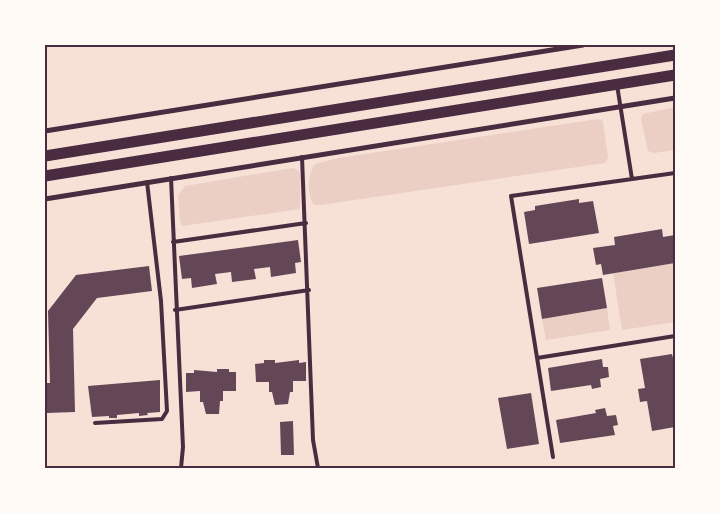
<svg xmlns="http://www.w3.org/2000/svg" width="720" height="513" font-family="Rubik,sans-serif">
<rect width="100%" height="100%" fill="#f7e1d7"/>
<path fill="#ebcfc5" d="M 675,107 L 675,150 L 654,153 L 648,151 L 641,119 L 643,114 Z
M 598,119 L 603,121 L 608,158 L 605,163 L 321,205 L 314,205 C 307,195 307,174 315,164 L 338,158 Z
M 292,168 L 298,170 L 300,174 L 300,209 L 182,226 L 180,221 L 178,195 L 185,186 Z
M 675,263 L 675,322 L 622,330 L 613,273 Z
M 607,308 L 610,330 L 546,340 L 542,319 Z"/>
<path fill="#644757" d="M 579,199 L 579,203 L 593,201 L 599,233 L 529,244 L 524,212 L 535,210 L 535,206 Z
M 662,229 L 663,237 L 675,235 L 675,263 L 603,275 L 601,264 L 596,265 L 593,248 L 615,245 L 614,237 Z
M 298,240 L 301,262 L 295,263 L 296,273 L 271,277 L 270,267 L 254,269 L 256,279 L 232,282 L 231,272 L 215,274 L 217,284 L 192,288 L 191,278 L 182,279 L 179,256 Z
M 149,266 L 152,291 L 97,298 L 73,329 L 75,412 L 47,413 L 47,383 L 50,383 L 48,311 L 76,275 Z
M 602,278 L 607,308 L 542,319 L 537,288 Z
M 672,354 L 675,366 L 675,427 L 652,431 L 647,401 L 640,402 L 638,389 L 645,388 L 640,359 Z
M 602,359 L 603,367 L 608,367 L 609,377 L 600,379 L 601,387 L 592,389 L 591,385 L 551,391 L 548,368 Z
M 264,360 L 275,360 L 275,363 L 299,360 L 299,363 L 306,362 L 306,381 L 293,381 L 293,392 L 290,392 L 288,404 L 275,405 L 272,392 L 269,392 L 269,382 L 256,382 L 255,364 L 264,363 Z
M 217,369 L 229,369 L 229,372 L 236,372 L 236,391 L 223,391 L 223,401 L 220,401 L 219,414 L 206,414 L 203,402 L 200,402 L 200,391 L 186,392 L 186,373 L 194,373 L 194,370 L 217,372 Z
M 160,380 L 160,412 L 147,413 L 148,415 L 139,416 L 139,413 L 117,415 L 117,418 L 109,418 L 109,416 L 92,417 L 88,386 Z
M 531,393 L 539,444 L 507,449 L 498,398 Z
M 605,408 L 607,416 L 616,415 L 618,425 L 613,426 L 615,435 L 560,443 L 556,420 L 596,413 L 595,410 Z
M 293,421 L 294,455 L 281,455 L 280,422 Z"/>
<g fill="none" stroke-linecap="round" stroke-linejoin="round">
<path stroke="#4a2c40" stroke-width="4" d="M 617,85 L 632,179
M 302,157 L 313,440 L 318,468
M 171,178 L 183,447 L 181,468
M 173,242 L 306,223
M 175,310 L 309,290
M 537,358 L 675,336
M 95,423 L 162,419 L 167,411 L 161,301 L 147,182
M 553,457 L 511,196 L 675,173"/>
<path stroke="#4a2c40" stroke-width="5" d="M 45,131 L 583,45
M 45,199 L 675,98"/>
<path stroke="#4a2c40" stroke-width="11" d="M 45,156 L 675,55
M 45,176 L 675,75"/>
</g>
<rect width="720" height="513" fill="none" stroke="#fffaf5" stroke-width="92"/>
<rect x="46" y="46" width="628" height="421" fill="none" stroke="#4a2c40" stroke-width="2"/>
</svg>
